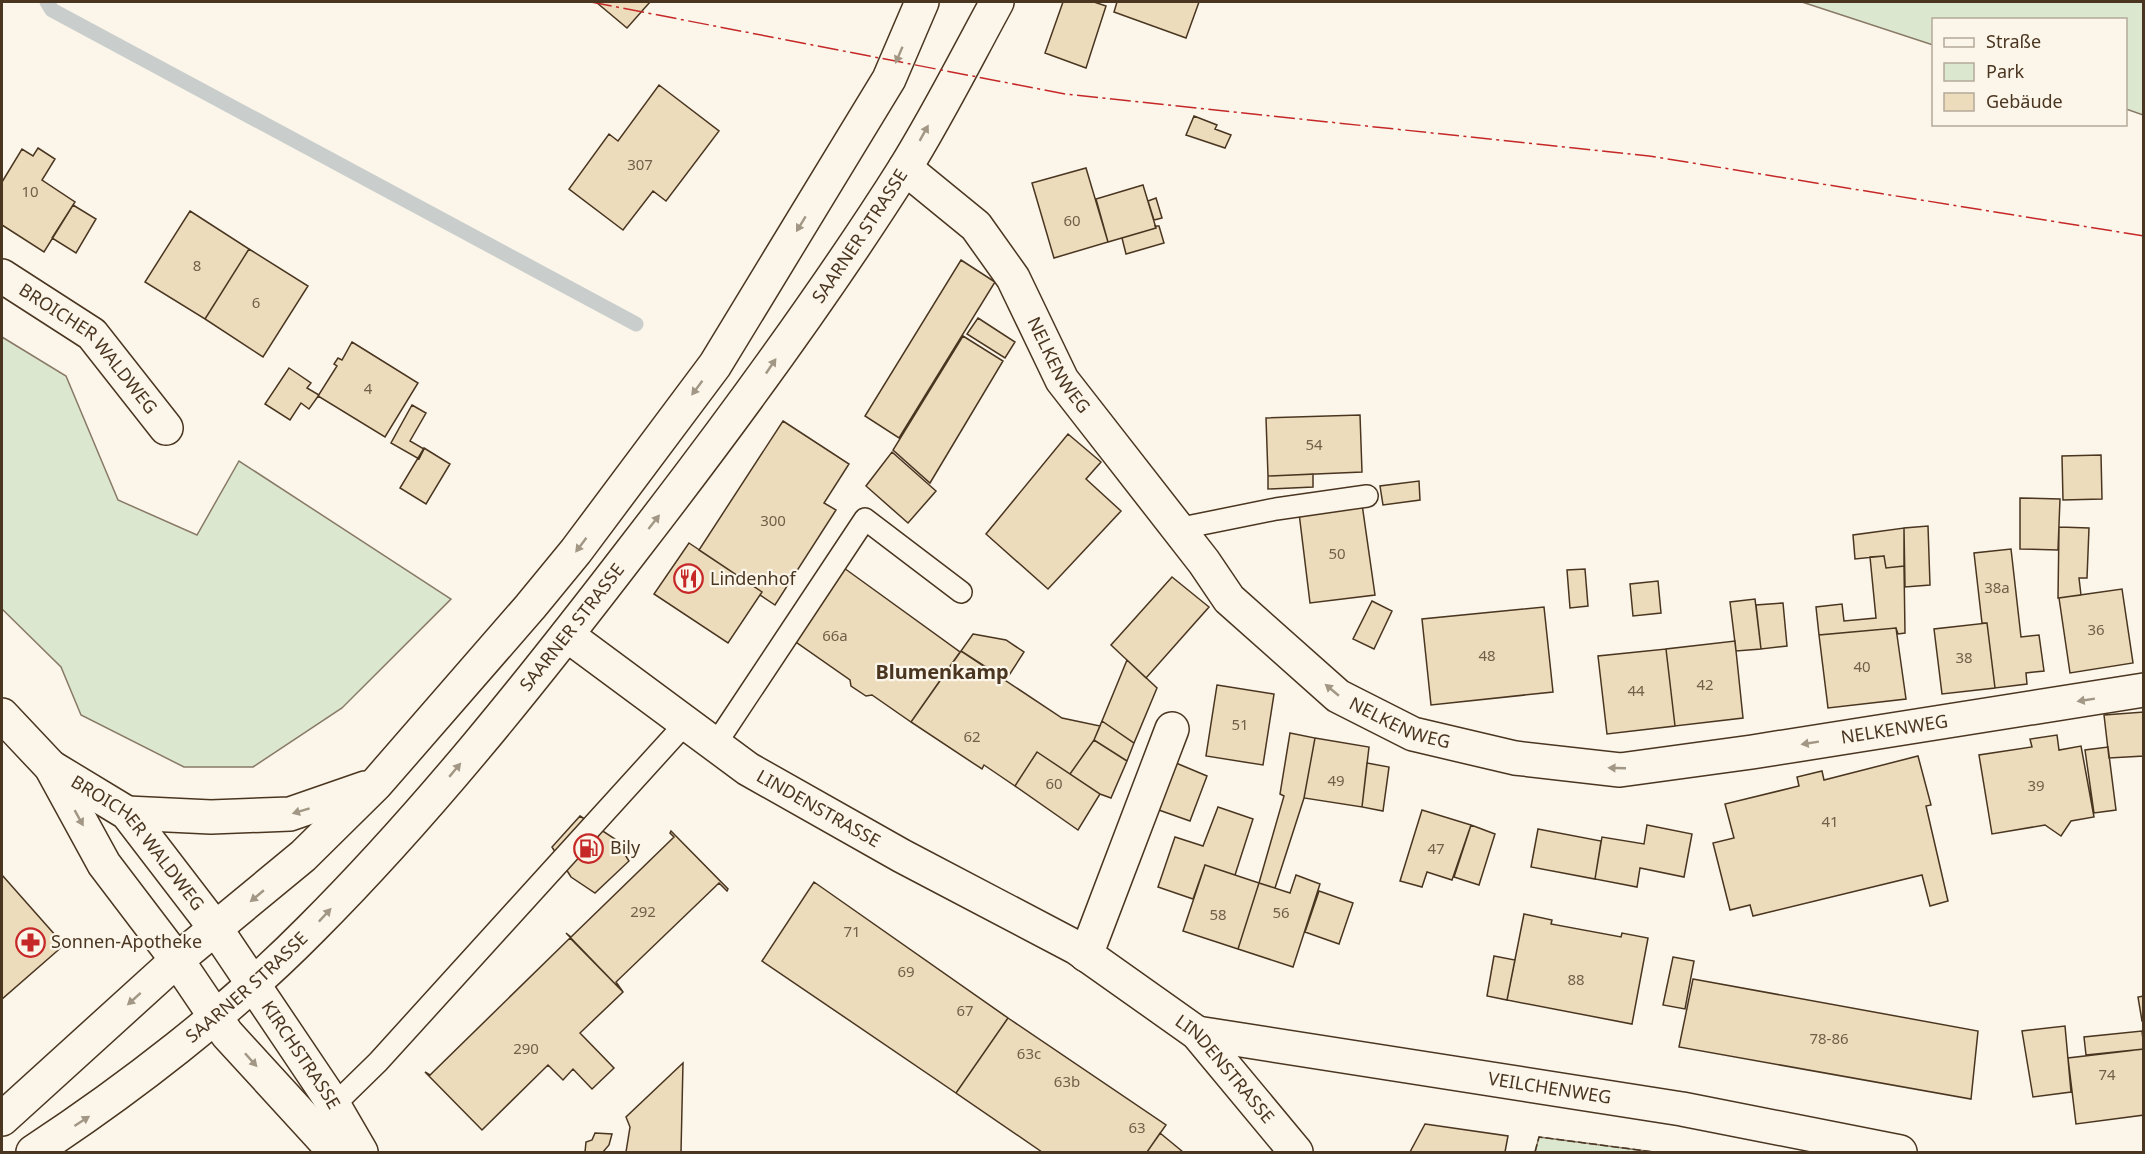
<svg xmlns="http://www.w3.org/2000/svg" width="2145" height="1154" font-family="'Noto Sans',sans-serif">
<rect width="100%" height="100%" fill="#fbf6e9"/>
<path fill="#dce7d0" stroke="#887966" stroke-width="1.5" d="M 1802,2 L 2143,2 L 2143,115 L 2126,109 L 2126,20 L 1934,20 L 1933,45 Z
M 2,337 L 66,376 L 118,500 L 197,535 L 239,461 L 451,599 L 342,708 L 253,767 L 184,767 L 81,715 L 61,667 L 2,609 Z
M 1539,1137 L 1654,1152 L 1535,1152 Z"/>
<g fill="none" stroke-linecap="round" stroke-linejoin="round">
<path stroke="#c9cecd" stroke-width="15" d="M 47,2 L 52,10 L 636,324"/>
</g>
<path fill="#ecdcbc" stroke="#4a3520" stroke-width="1.5" d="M 596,2 L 650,2 L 627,28 Z
M 1063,2 L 1094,2 L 1106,6 L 1086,68 L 1045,53 Z
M 1115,2 L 1199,2 L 1186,38 L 1114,12 L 1117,2 Z
M 659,85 L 719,131 L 666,201 L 653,191 L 623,230 L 569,189 L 609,134 L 618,141 Z
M 1194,116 L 1217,125 L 1215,129 L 1231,135 L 1225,148 L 1186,135 Z
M 38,148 L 55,159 L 42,180 L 75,202 L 44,252 L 2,225 L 2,182 L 22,149 L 33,156 Z
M 1086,168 L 1108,242 L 1054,258 L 1032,183 Z
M 1143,185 L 1156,228 L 1108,242 L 1096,199 Z
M 1156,198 L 1162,218 L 1154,220 L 1148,201 Z
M 73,205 L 96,219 L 76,253 L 52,238 Z
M 190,211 L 249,249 L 205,319 L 145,282 Z
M 1155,226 L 1159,226 L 1164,243 L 1126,254 L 1122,238 L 1156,228 Z
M 249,249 L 308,286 L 263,357 L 205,319 Z
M 961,260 L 995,282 L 899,438 L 865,416 Z
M 978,318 L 1015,342 L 1005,358 L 967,334 Z
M 963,336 L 1003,361 L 930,483 L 893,450 Z
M 352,342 L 418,383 L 385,437 L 318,396 L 337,366 L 334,364 L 338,358 L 342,360 Z
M 289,368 L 311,383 L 307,388 L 319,395 L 309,409 L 301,403 L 290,420 L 265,404 Z
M 412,405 L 426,413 L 410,441 L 424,449 L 419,459 L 391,443 Z
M 1360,415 L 1362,472 L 1268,476 L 1266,418 Z
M 783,421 L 849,464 L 824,503 L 836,510 L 775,605 L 760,595 L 762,592 L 699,550 Z
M 1068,434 L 1101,462 L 1086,479 L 1121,511 L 1048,589 L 986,534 Z
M 424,448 L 450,464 L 426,504 L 400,488 Z
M 892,452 L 936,491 L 908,523 L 866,486 Z
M 2101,455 L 2102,499 L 2063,500 L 2062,456 Z
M 1313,474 L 1313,487 L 1268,489 L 1268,476 Z
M 1419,481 L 1420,500 L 1383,505 L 1380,486 Z
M 2020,498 L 2060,499 L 2058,550 L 2020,549 Z
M 1362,504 L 1375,595 L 1310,603 L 1299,513 Z
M 1928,526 L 1930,585 L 1905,587 L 1904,528 Z
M 2059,527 L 2089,528 L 2087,578 L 2079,578 L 2081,595 L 2058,598 Z
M 1904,528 L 1904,566 L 1886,568 L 1884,556 L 1855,559 L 1853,535 Z
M 689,543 L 762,592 L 728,643 L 654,594 Z
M 2011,549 L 2021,637 L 2039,635 L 2044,671 L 2026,673 L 2027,684 L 1995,688 L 1987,623 L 1982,623 L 1974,553 Z
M 1884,556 L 1886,568 L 1904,566 L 1905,633 L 1898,634 L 1896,628 L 1819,635 L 1816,607 L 1842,604 L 1844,621 L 1876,618 L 1870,557 Z
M 844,568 L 960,652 L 911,722 L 872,695 L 866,696 L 851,686 L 850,680 L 793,640 Z
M 1585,569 L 1588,606 L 1570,608 L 1567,570 Z
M 1172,577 L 1209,607 L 1146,678 L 1111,645 Z
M 1658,581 L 1661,613 L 1633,616 L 1630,584 Z
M 2122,589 L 2133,663 L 2070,673 L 2059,598 Z
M 1755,599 L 1761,649 L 1736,651 L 1730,602 Z
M 1372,601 L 1392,611 L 1374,649 L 1353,639 Z
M 1783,603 L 1787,646 L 1761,649 L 1756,605 Z
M 1544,607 L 1553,692 L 1431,705 L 1422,619 Z
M 1987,623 L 1995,688 L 1942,694 L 1934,629 Z
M 1896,628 L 1906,699 L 1828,708 L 1819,635 Z
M 973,634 L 1006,640 L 1024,652 L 1006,680 L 961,651 Z
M 1735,641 L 1743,718 L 1675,726 L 1666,649 Z
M 1666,649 L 1675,726 L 1607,734 L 1598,656 Z
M 961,651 L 1062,718 L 1100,726 L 1094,740 L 1070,774 L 1037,752 L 1015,786 L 984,765 L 982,769 L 911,722 Z
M 1127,660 L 1157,688 L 1134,743 L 1102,721 Z
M 1217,685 L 1274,694 L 1263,765 L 1206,756 Z
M 2144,712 L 2144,756 L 2109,758 L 2104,715 Z
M 1102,721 L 1134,743 L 1127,761 L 1094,740 Z
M 1290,733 L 1315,738 L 1304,798 L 1275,888 L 1259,883 L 1284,796 L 1280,794 Z
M 2057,735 L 2059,750 L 2081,746 L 2094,817 L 2071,821 L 2061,836 L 2045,825 L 1992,834 L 1979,755 L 2032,747 L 2030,739 Z
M 1315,738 L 1369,747 L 1362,807 L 1304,798 Z
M 1094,740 L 1127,761 L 1111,798 L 1100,794 L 1070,774 Z
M 2108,747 L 2116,810 L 2094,813 L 2085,750 Z
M 1037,752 L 1100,794 L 1078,830 L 1015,786 Z
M 1918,756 L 1931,805 L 1926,806 L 1948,901 L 1930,906 L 1922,875 L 1753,916 L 1750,905 L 1730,910 L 1713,843 L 1734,838 L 1725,804 L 1799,786 L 1797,777 L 1822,771 L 1824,780 Z
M 1176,763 L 1207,776 L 1190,821 L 1156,809 Z
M 1367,763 L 1389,767 L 1383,811 L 1362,807 Z
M 1218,807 L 1253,819 L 1235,875 L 1205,865 L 1193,899 L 1158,887 L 1175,837 L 1203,846 Z
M 1422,810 L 1471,825 L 1452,880 L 1427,872 L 1422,887 L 1400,881 Z
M 580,816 L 615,839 L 629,861 L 595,893 L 571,877 L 552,847 Z
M 1471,825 L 1495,834 L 1479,885 L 1454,877 Z
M 1647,825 L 1692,834 L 1684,877 L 1640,868 L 1637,887 L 1595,879 L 1602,837 L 1644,844 Z
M 1538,829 L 1601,841 L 1595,879 L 1531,867 Z
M 671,831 L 728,889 L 727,891 L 719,883 L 616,982 L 623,992 L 566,933 L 571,937 L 674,837 L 670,833 Z
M 1205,865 L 1259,883 L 1238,949 L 1183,931 Z
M 2,875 L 64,945 L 2,999 Z
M 1296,875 L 1320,884 L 1293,967 L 1238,949 L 1259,883 L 1290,893 Z
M 814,882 L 1008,1018 L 956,1093 L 762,961 Z
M 1319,891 L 1353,903 L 1339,944 L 1305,932 Z
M 1524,914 L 1552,920 L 1551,924 L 1621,937 L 1622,933 L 1648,938 L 1632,1024 L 1507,1000 Z
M 570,938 L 623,992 L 580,1033 L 614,1068 L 592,1089 L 573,1069 L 563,1080 L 548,1065 L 482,1130 L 425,1072 L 430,1075 Z
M 1494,956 L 1515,960 L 1507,1000 L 1487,996 Z
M 1673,957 L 1694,961 L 1685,1009 L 1663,1005 Z
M 1693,979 L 1978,1031 L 1971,1099 L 1679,1047 Z
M 2144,996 L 2144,1021 L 2142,1021 L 2138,997 Z
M 1008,1018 L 1166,1125 L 1147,1152 L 1042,1152 L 956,1093 Z
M 2065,1026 L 2071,1092 L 2033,1097 L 2022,1031 Z
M 2142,1031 L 2144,1049 L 2086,1055 L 2084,1037 Z
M 2144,1049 L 2144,1115 L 2076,1124 L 2068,1058 Z
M 683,1063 L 681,1152 L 626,1152 L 630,1127 L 626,1117 Z
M 1425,1124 L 1508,1136 L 1505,1152 L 1410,1152 Z
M 595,1133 L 612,1134 L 609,1145 L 603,1152 L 585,1152 L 586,1142 L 592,1140 Z
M 1160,1133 L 1183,1152 L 1147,1152 Z"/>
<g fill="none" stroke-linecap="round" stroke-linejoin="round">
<defs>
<path id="service" d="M 1177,529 L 1276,509 L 1367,496
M 715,745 L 865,519 L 961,592
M 334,1105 L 378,1062 L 685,724"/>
<g id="minor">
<path id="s1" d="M 905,168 L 976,226 L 1013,278 L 1062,380 L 1204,562 L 1229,599 L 1338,696 L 1413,734 L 1515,758 L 1620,770 L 1752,752 L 2144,690"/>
<path id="s2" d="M 2,276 L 92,334 L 166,428"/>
<path id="s3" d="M 567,635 L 748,769 L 902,856 L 1077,948 L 1197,1033 L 1296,1152"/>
<path d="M 2,715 L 51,767 L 104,864 L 177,960"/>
<path id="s4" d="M 51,767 L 127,813 L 216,929"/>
<path d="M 1086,955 L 1172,729"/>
<path id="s5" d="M 1197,1033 L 1682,1109 L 1900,1152"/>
</g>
<g id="tertiary">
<path id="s6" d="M 216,929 L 329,1097 L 361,1152"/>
<path d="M 177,960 L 227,1034 L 335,1152"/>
</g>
<g id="secondary">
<path d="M 127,813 L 211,817 L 290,814 L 365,788"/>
<path d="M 2,1119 L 177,960 L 303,856 L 376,784 L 530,607 L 576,551 L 715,365 L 889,79 L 922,2"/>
<path id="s7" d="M 33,1152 C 129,1089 230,1011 311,929 C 426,814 532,681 631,552 C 727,428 821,301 905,168 C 938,115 967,57 997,2"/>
</g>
</defs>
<use href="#service" stroke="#4a3520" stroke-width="24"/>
<use href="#minor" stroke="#4a3520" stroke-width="36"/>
<use href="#tertiary" stroke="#4a3520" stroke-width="36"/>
<use href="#secondary" stroke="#4a3520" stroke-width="36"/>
<use href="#service" stroke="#fbf6e9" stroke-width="21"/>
<use href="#minor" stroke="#fbf6e9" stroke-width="33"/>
<use href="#tertiary" stroke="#fbf6e9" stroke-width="33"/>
<use href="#secondary" stroke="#fbf6e9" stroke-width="33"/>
<path stroke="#4a3520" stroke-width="1.5" stroke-dasharray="8 3" stroke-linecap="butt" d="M 1535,1152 L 1539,1137 L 1654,1152"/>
<path stroke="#c62828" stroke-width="1.5" stroke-dasharray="21 4.5 3 4.5" stroke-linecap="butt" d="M 591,2 L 1065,94 L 1649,156 L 2144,236"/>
</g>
<defs><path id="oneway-solid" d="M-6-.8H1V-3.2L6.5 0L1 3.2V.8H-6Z" transform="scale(1.5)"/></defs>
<g fill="#a29684">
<use href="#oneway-solid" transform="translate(899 55) rotate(113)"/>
<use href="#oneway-solid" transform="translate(924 133) rotate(-61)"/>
<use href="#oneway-solid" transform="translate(801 224) rotate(121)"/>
<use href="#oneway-solid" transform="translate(771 366) rotate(-56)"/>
<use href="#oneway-solid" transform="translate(697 388) rotate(127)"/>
<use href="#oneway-solid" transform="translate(654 522) rotate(-52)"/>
<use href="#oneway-solid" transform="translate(581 545) rotate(127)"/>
<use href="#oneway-solid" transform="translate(1332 690) rotate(-140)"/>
<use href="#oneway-solid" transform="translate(2086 700) rotate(171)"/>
<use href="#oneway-solid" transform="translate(1810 743) rotate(171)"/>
<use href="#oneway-solid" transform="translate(1617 768) rotate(-178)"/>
<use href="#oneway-solid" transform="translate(455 770) rotate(-50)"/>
<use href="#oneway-solid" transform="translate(301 811) rotate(163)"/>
<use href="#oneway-solid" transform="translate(79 818) rotate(61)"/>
<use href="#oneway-solid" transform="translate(257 896) rotate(140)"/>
<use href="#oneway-solid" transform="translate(325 915) rotate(-47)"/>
<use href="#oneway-solid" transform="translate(134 999) rotate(138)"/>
<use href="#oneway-solid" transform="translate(251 1060) rotate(48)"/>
<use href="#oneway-solid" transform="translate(82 1121) rotate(-33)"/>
</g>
<defs>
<symbol id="restaurant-ring" viewBox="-11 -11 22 22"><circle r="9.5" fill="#fbf6e9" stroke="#c62828" stroke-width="1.5"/><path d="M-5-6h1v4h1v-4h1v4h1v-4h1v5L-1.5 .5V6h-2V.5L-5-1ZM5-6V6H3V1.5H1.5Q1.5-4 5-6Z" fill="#c62828"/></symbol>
<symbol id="fuel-ring" viewBox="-11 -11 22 22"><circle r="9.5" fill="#fbf6e9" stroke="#c62828" stroke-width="1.5"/><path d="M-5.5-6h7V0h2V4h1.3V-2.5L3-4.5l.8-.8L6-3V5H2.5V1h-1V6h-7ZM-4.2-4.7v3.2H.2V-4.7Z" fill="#c62828"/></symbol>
<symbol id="pharmacy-ring" viewBox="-11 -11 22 22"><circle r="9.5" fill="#fbf6e9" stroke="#c62828" stroke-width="1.5"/><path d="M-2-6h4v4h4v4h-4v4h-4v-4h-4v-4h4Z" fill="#c62828"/></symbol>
</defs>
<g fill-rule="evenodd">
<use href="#restaurant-ring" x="672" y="562" width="33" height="33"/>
<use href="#fuel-ring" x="572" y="832" width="33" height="33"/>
<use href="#pharmacy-ring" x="14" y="926" width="33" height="33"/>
</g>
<g text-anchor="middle" stroke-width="4.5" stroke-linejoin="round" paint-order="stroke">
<g font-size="15" fill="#725f47">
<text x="640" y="170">307</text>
<text x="30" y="197">10</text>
<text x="1072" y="226">60</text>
<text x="197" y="271">8</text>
<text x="256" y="308">6</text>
<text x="368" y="394">4</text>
<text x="1314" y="450">54</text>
<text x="773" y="526">300</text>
<text x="1337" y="559">50</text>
<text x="1997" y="593">38a</text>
<text x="2096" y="635">36</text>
<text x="835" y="641">66a</text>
<text x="1487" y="661">48</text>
<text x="1964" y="663">38</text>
<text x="1862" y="672">40</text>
<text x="1705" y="690">42</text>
<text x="1636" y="696">44</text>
<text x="1240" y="730">51</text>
<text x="972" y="742">62</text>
<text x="1336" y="786">49</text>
<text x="1054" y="789">60</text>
<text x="2036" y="791">39</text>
<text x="1830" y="827">41</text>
<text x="1436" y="854">47</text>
<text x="643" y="917">292</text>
<text x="1281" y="918">56</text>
<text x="1218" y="920">58</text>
<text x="852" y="937">71</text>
<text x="906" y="977">69</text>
<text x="1576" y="985">88</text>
<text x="965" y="1016">67</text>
<text x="1829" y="1044">78-86</text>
<text x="526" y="1054">290</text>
<text x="1029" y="1059">63c</text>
<text x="2107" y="1080">74</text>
<text x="1067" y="1087">63b</text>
<text x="1137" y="1133">63</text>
</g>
<g font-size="18" fill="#4a3520" stroke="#fbf6e9">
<text dy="6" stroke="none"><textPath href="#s7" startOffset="1242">SAARNER STRASSE</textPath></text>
<text dy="6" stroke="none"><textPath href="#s2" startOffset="114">BROICHER WALDWEG</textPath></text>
<text dy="6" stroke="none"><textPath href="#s1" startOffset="254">NELKENWEG</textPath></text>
<text dy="6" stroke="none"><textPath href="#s7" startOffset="756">SAARNER STRASSE</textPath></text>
<text dy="6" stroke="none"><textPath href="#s1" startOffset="758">NELKENWEG</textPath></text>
<text dy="6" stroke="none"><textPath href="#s1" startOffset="1262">NELKENWEG</textPath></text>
<text dy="6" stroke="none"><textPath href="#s3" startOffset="306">LINDENSTRASSE</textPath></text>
<text dy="6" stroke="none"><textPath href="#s4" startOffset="117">BROICHER WALDWEG</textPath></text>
<text dy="6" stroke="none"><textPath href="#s7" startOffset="270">SAARNER STRASSE</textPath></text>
<text dy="6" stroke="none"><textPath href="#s6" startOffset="152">KIRCHSTRASSE</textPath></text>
<text dy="6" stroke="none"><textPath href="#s3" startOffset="792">LINDENSTRASSE</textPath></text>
<text dy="6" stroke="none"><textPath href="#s5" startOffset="357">VEILCHENWEG</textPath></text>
</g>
<g font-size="18" fill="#4a3520" stroke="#fbf6e9" text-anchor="start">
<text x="710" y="585">Lindenhof</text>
<text x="610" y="854">Bily</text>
<text x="51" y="948">Sonnen-Apotheke</text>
</g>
<g font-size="20" font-weight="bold" fill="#4a3520" stroke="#fbf6e9">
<text x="942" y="679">Blumenkamp</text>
</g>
</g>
<rect width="2145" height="1154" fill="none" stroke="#4a3520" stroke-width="6"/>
<rect x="1932" y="18" width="195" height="108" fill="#fbf6e9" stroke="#b4a999" stroke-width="1.5"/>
<rect x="1944" y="38" width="30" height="9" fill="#fbf6e9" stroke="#b4a999" stroke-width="1.5"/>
<text x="1986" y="48" font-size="18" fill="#4a3520">Straße</text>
<rect x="1944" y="63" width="30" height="18" fill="#dce7d0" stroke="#b4a999" stroke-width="1.5"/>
<text x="1986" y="78" font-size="18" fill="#4a3520">Park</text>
<rect x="1944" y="93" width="30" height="18" fill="#ecdcbc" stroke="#b4a999" stroke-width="1.5"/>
<text x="1986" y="108" font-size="18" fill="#4a3520">Gebäude</text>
</svg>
